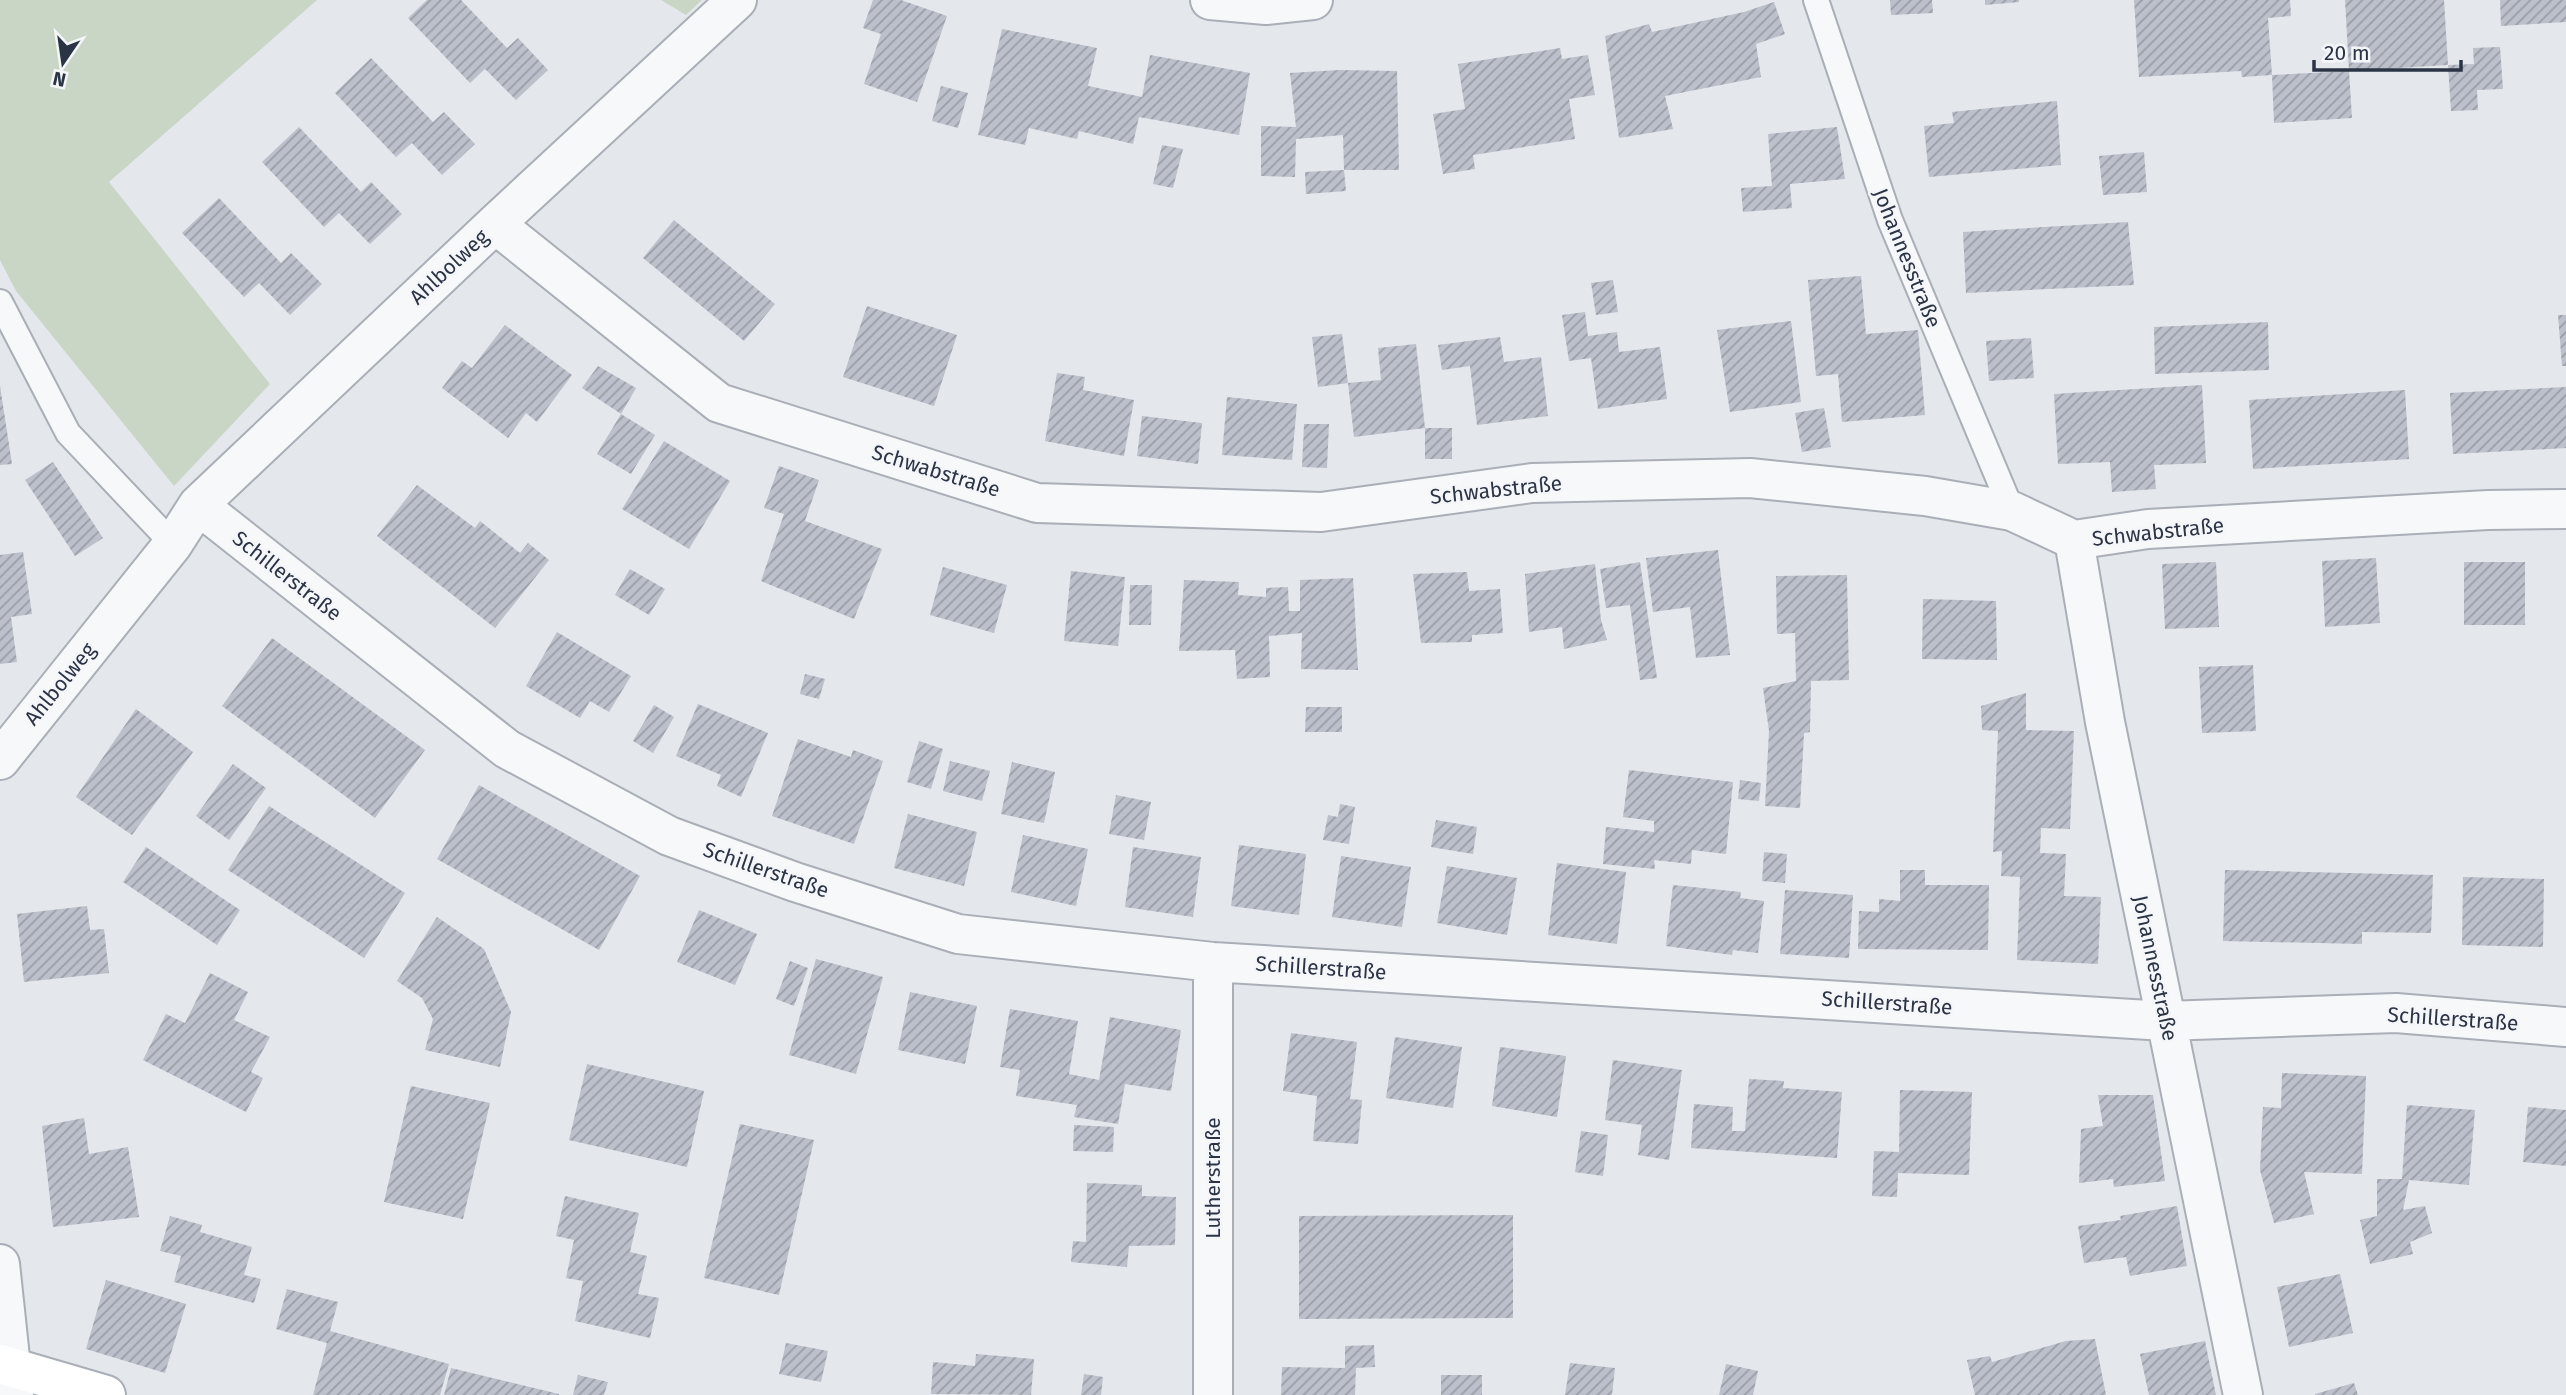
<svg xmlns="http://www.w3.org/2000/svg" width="2566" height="1395" font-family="'Fira Sans',sans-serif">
<defs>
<pattern id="forest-firs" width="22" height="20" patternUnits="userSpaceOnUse" patternTransform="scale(1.75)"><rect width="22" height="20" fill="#c9d6c5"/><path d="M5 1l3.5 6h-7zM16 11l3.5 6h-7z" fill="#adb8ab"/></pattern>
<pattern id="building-hatch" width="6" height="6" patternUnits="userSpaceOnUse" patternTransform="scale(1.75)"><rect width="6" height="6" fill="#bbc0ca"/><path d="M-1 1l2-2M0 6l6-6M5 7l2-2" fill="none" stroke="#989da6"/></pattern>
</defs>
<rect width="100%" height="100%" fill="#e4e7ec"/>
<path fill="#c9d6c5" d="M 0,0 L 317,0 L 109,182 L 270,384 L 174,486 L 16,291 L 0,260 Z"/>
<path fill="url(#forest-firs)" d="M 661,0 L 702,0 L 686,15 Z"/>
<path fill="url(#building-hatch)" d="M 427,0 L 461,0 L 507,48 L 518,38 L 548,70 L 516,100 L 485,69 L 470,83 L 408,18 Z
M 873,0 L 901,0 L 947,16 L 917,102 L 864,84 L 881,34 L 863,28 Z
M 1890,0 L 1932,0 L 1933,13 L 1891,15 Z
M 1985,0 L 2019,0 L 2019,2 L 1985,5 Z
M 2134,0 L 2290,0 L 2291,16 L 2268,18 L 2272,75 L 2242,77 L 2241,71 L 2139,77 Z
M 2345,0 L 2444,0 L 2448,65 L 2349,71 Z
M 2500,0 L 2566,0 L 2566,22 L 2501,26 Z
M 1774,2 L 1785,34 L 1756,44 L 1761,77 L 1665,96 L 1673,129 L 1619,138 L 1605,36 L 1649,24 L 1652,32 L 1744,12 Z
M 1002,29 L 1097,48 L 1088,86 L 1142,97 L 1150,55 L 1250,73 L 1239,135 L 1139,117 L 1133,144 L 1079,131 L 1077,139 L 1029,128 L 1025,145 L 978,135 Z
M 2500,47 L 2503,89 L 2477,90 L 2478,110 L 2451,111 L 2448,65 L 2474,64 L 2473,48 Z
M 1560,48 L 1562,59 L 1588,55 L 1595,95 L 1569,99 L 1575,139 L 1473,155 L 1475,169 L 1443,174 L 1433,114 L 1465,109 L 1458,64 Z
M 371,58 L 433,122 L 444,112 L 475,144 L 442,175 L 412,143 L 396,157 L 335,93 Z
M 1339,70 L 1397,71 L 1399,170 L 1344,170 L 1343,135 L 1296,139 L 1295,177 L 1261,176 L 1261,126 L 1296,127 L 1290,73 Z
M 2349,71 L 2352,118 L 2274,123 L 2272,75 Z
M 941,86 L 968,93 L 958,128 L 932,121 Z
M 2057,101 L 2061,165 L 1929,177 L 1924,126 L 1954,123 L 1952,112 Z
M 299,127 L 361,192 L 371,182 L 402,214 L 370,244 L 339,213 L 324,227 L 262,162 Z
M 1837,127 L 1845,179 L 1790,184 L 1792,208 L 1743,212 L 1741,188 L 1772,186 L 1768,134 Z
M 1162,145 L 1183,149 L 1173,188 L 1153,184 Z
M 2144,152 L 2147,192 L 2103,195 L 2099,156 Z
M 1344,170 L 1346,191 L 1306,194 L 1305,172 Z
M 219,198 L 281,263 L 291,253 L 322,284 L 290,315 L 259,283 L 244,297 L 182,233 Z
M 674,220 L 775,304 L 744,341 L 643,258 Z
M 2128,222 L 2134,285 L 1966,293 L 1963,232 Z
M 1861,276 L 1866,334 L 1918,330 L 1925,415 L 1842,422 L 1838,374 L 1816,376 L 1808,280 Z
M 1613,280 L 1618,312 L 1596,315 L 1591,283 Z
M 867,306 L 957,335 L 934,406 L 843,377 Z
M 1585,312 L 1588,336 L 1617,332 L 1619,352 L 1660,347 L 1667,399 L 1598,409 L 1591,358 L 1569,361 L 1562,315 Z
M 2558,315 L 2566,315 L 2566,366 L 2562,366 Z
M 1791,321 L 1801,402 L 1730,412 L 1717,330 Z
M 2268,322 L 2269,370 L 2155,374 L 2154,327 Z
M 505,325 L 572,375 L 537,422 L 526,413 L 508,438 L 442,388 L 462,361 L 472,368 Z
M 1342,334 L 1348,383 L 1318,387 L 1312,337 Z
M 1500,337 L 1504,362 L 1541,357 L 1548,416 L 1477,425 L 1470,366 L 1442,370 L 1438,345 Z
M 2031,338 L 2034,378 L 1989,381 L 1986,341 Z
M 1416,344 L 1425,428 L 1354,437 L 1348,383 L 1381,380 L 1378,348 Z
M 598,366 L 636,388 L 621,414 L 582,388 Z
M 1057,373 L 1085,377 L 1083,390 L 1134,400 L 1124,456 L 1045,441 Z
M 2202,385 L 2206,463 L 2154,465 L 2156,489 L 2112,492 L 2110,462 L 2058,464 L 2054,394 Z
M 0,386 L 12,464 L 0,465 Z
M 2566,387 L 2566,448 L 2453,454 L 2450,393 Z
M 2405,390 L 2409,459 L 2253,469 L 2249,400 Z
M 1227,397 L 1297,404 L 1292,460 L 1222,455 Z
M 1824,408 L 1831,447 L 1802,452 L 1795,413 Z
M 621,414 L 655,435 L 631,474 L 597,454 Z
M 1142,416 L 1202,423 L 1198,464 L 1137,456 Z
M 1304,424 L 1329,424 L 1327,468 L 1302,467 Z
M 1425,428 L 1452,428 L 1452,459 L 1425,459 Z
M 664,441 L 730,481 L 689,549 L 622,509 Z
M 53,462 L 103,538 L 75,556 L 25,480 Z
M 779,466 L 819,480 L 805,521 L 882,549 L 854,619 L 761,581 L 784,514 L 764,508 Z
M 417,485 L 475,528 L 480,521 L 520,553 L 528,543 L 549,560 L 495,628 L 377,536 Z
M 1718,550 L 1730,655 L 1696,658 L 1690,607 L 1653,612 L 1646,558 Z
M 23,552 L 32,614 L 11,617 L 17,662 L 0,664 L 0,555 Z
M 2376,558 L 2380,623 L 2325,627 L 2322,561 Z
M 1640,562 L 1657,678 L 1640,680 L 1630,605 L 1606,608 L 1600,569 Z
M 2216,562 L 2219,627 L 2165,629 L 2162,564 Z
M 2464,562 L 2525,562 L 2525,625 L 2464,625 Z
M 1595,564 L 1601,620 L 1607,640 L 1564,649 L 1562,627 L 1529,632 L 1525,574 Z
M 943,567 L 1007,585 L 994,633 L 930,615 Z
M 630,569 L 665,589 L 649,615 L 615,595 Z
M 1071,571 L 1125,577 L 1118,646 L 1064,641 Z
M 1467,572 L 1469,591 L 1500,589 L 1503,633 L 1472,635 L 1472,642 L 1421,643 L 1413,574 Z
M 1847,575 L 1849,680 L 1811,681 L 1810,732 L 1804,733 L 1800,808 L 1765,806 L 1769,731 L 1763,688 L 1796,681 L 1795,633 L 1777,634 L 1776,576 Z
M 1353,578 L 1358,670 L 1301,669 L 1302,633 L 1269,636 L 1270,677 L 1237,679 L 1235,650 L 1179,651 L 1184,580 L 1239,582 L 1238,595 L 1266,597 L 1266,588 L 1288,587 L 1289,611 L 1300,611 L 1300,580 Z
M 1130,585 L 1152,585 L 1151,625 L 1129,625 Z
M 1923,599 L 1996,601 L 1997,660 L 1922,659 Z
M 557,632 L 631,676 L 609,712 L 590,701 L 580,718 L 526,686 Z
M 272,638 L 425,750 L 375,818 L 222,706 Z
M 2253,665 L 2256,731 L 2202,733 L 2199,667 Z
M 805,674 L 825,679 L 819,699 L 800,694 Z
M 2026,693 L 2026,730 L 2074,731 L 2070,829 L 2041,828 L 2040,853 L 2066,854 L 2064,896 L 2101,897 L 2098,964 L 2017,960 L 2020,877 L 2001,876 L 2002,851 L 1993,852 L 1998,731 L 1982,730 L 1981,706 Z
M 698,704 L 768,733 L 741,797 L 717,786 L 721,775 L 676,756 Z
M 654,705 L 674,717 L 653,753 L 633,741 Z
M 1306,707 L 1342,707 L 1342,732 L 1305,732 Z
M 136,709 L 193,752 L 132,835 L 76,797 Z
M 798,739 L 851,757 L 853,750 L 883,761 L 854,844 L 772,816 Z
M 919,741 L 943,749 L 931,789 L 907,782 Z
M 950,761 L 990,771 L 982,801 L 943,791 Z
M 1012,762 L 1055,772 L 1044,823 L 1001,814 Z
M 233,764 L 266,788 L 229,840 L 196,816 Z
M 1629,770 L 1733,782 L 1726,854 L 1692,850 L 1691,864 L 1654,860 L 1655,869 L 1603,864 L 1606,827 L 1654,832 L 1654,821 L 1623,817 Z
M 1740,780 L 1761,783 L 1759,801 L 1738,799 Z
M 479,785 L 640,876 L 599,950 L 437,859 Z
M 1116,795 L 1151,802 L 1144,840 L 1109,834 Z
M 1340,804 L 1355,807 L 1349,844 L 1323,840 L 1328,815 L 1338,817 Z
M 269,806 L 405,893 L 364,958 L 228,870 Z
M 908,814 L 977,832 L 964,886 L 894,868 Z
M 1436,820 L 1477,827 L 1473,854 L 1431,847 Z
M 1023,835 L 1088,849 L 1076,906 L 1011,892 Z
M 1239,845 L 1306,854 L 1299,915 L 1231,906 Z
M 146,847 L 240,910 L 217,945 L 123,882 Z
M 1133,847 L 1201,857 L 1193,917 L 1125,907 Z
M 1764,852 L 1787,854 L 1785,883 L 1762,881 Z
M 1341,856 L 1411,867 L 1402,927 L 1332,917 Z
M 1557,863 L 1626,872 L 1617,944 L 1548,935 Z
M 1447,866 L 1517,878 L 1507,935 L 1437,923 Z
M 1900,870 L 1925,870 L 1925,885 L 1989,885 L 1988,950 L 1858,949 L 1859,911 L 1879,912 L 1879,899 L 1900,901 Z
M 2225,870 L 2433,875 L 2431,933 L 2362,932 L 2362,944 L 2223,941 Z
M 2463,877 L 2544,879 L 2543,947 L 2462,945 Z
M 1673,885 L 1741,892 L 1740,898 L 1764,901 L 1758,953 L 1733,950 L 1732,955 L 1666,946 Z
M 1785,890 L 1853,895 L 1849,958 L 1780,954 Z
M 87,906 L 90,930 L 104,929 L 109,973 L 24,982 L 17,914 Z
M 699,910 L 757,934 L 735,985 L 677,962 Z
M 437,917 L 484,949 L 511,1012 L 500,1067 L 425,1050 L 433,1019 L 422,998 L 397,981 Z
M 816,959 L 883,977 L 856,1074 L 789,1055 Z
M 790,961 L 808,968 L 794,1006 L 776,999 Z
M 210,973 L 248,992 L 234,1020 L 270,1037 L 251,1072 L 263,1078 L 246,1112 L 143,1060 L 166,1014 L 185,1023 Z
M 910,992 L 977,1006 L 965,1064 L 898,1050 Z
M 1010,1009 L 1078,1021 L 1069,1074 L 1099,1080 L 1110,1017 L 1181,1030 L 1171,1091 L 1125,1084 L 1118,1124 L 1074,1117 L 1077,1105 L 1016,1096 L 1020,1070 L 1000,1067 Z
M 1291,1033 L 1357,1042 L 1350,1099 L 1362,1100 L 1358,1144 L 1313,1141 L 1317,1096 L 1283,1091 Z
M 1395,1037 L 1462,1047 L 1453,1108 L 1386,1098 Z
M 1500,1047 L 1566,1056 L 1557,1117 L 1492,1106 Z
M 1613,1060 L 1682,1070 L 1669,1160 L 1638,1155 L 1642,1125 L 1605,1120 Z
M 587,1064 L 704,1091 L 687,1167 L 569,1140 Z
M 2282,1073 L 2366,1076 L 2362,1174 L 2304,1172 L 2314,1214 L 2274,1223 L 2260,1170 L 2263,1107 L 2281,1108 Z
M 1749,1079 L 1784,1081 L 1783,1088 L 1842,1092 L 1837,1158 L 1691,1148 L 1694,1104 L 1733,1107 L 1732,1131 L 1745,1131 Z
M 411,1086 L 490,1103 L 463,1219 L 384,1202 Z
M 1900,1090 L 1972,1092 L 1969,1175 L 1898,1173 L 1897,1197 L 1872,1196 L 1874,1151 L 1899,1152 Z
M 2098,1095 L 2153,1095 L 2165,1181 L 2114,1187 L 2113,1179 L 2079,1183 L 2081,1129 L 2103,1126 Z
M 2407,1105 L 2475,1110 L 2469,1185 L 2409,1180 L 2403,1210 L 2425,1206 L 2432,1233 L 2410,1242 L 2413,1254 L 2370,1264 L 2360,1220 L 2377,1216 L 2377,1179 L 2402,1179 Z
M 2528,1107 L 2566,1110 L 2566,1166 L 2523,1162 Z
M 84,1118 L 89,1154 L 128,1147 L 139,1217 L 53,1227 L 42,1126 Z
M 740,1124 L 814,1140 L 779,1295 L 704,1278 Z
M 1074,1125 L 1114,1127 L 1113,1152 L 1073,1151 Z
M 1581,1131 L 1608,1135 L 1603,1176 L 1575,1172 Z
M 1087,1183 L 1142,1185 L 1142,1196 L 1176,1197 L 1175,1245 L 1129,1246 L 1127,1267 L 1071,1262 L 1073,1241 L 1086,1242 Z
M 565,1196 L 639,1213 L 630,1252 L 647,1256 L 638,1294 L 659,1298 L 650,1338 L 575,1321 L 583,1281 L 566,1278 L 574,1240 L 556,1236 Z
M 2177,1206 L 2187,1266 L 2130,1276 L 2126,1257 L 2084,1263 L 2078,1226 L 2121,1220 L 2120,1216 Z
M 1513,1215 L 1513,1318 L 1299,1319 L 1299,1216 Z
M 170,1216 L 202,1225 L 200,1232 L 252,1247 L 244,1275 L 261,1279 L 254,1303 L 174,1282 L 181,1256 L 160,1251 Z
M 2340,1274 L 2353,1333 L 2289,1347 L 2277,1287 Z
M 106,1280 L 186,1304 L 165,1373 L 86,1349 Z
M 287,1289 L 338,1302 L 330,1331 L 449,1364 L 440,1395 L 313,1395 L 327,1343 L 276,1329 Z
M 2095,1339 L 2106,1395 L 1975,1395 L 1967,1360 L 1990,1356 L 1992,1362 L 2066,1341 Z
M 2205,1341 L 2216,1395 L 2149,1395 L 2140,1354 Z
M 786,1343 L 828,1351 L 821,1382 L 779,1374 Z
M 1374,1345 L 1375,1367 L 1356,1368 L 1355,1395 L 1281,1395 L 1282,1367 L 1345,1368 L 1345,1346 Z
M 976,1354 L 1034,1359 L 1031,1395 L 931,1394 L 933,1362 L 975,1366 Z
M 1570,1363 L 1615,1368 L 1612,1395 L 1565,1395 Z
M 1726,1364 L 1758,1371 L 1753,1395 L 1719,1395 Z
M 451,1368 L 559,1394 L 559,1395 L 444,1395 Z
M 1084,1374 L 1103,1377 L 1101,1395 L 1081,1395 Z
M 578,1375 L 608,1382 L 604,1395 L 573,1395 Z
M 1441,1375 L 1482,1375 L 1482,1395 L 1441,1395 Z
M 2354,1383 L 2358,1395 L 2315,1395 L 2315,1394 Z"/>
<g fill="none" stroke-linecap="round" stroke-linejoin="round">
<defs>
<path id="lane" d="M 1816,0 L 1890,220 L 2012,511
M 0,302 L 68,433 L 173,544"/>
<path id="street" d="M 1210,0 L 1266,5 L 1313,0
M 495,224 L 719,403 L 1037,503 L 1321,512 L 1532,483 L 1750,478 L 1925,496 L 2012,511 L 2074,540 L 2148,529 L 2488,510 L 2566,509
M 198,505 L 507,749 L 669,836 L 795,882 L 958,934 L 1213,962 L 2165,1021 L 2396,1013 L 2566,1027
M 2074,540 L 2105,722 L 2243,1395
M 0,760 L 173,544 L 198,505 L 495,224 L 737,0
M 0,1264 L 14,1395
M 1213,1395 L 1213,962"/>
<path id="secondary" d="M 0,1364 L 106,1395"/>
</defs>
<use href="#lane" stroke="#a9aeb7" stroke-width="28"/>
<use href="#street" stroke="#a9aeb7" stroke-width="42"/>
<use href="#secondary" stroke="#a9aeb7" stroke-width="42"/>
<use href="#lane" stroke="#f7f8fa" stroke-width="24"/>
<use href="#street" stroke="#f7f8fa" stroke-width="38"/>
<use href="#secondary" stroke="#fff" stroke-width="38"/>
</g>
<g text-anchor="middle" stroke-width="5" stroke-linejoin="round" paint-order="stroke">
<g font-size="21" fill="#2b3445" stroke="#f4f6f9">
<text transform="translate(1907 258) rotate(68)" y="7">Johannesstraße</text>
<text transform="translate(449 267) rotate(-43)" y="7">Ahlbolweg</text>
<text transform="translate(936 471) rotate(17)" y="7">Schwabstraße</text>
<text transform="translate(1496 490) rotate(-6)" y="7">Schwabstraße</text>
<text transform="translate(2158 532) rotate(-6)" y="7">Schwabstraße</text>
<text transform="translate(287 576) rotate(38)" y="7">Schillerstraße</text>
<text transform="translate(60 684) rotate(-51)" y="7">Ahlbolweg</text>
<text transform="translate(766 870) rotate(19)" y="7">Schillerstraße</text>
<text transform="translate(1321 968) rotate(4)" y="7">Schillerstraße</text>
<text transform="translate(2155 968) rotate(78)" y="7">Johannesstraße</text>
<text transform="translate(1887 1003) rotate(4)" y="7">Schillerstraße</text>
<text transform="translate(2453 1019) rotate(4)" y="7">Schillerstraße</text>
<text transform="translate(1213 1178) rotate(-90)" y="7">Lutherstraße</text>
</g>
</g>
<g transform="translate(63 63) rotate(193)" stroke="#f4f6f9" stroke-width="5" paint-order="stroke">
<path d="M0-5L12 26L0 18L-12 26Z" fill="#2b3445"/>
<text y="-10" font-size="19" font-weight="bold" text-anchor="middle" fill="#2b3445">N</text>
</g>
<path d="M2314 60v10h147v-10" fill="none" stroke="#2b3445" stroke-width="3.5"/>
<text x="2324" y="60" font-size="21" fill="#2b3445" stroke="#f4f6f9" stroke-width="5" paint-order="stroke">20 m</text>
</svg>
